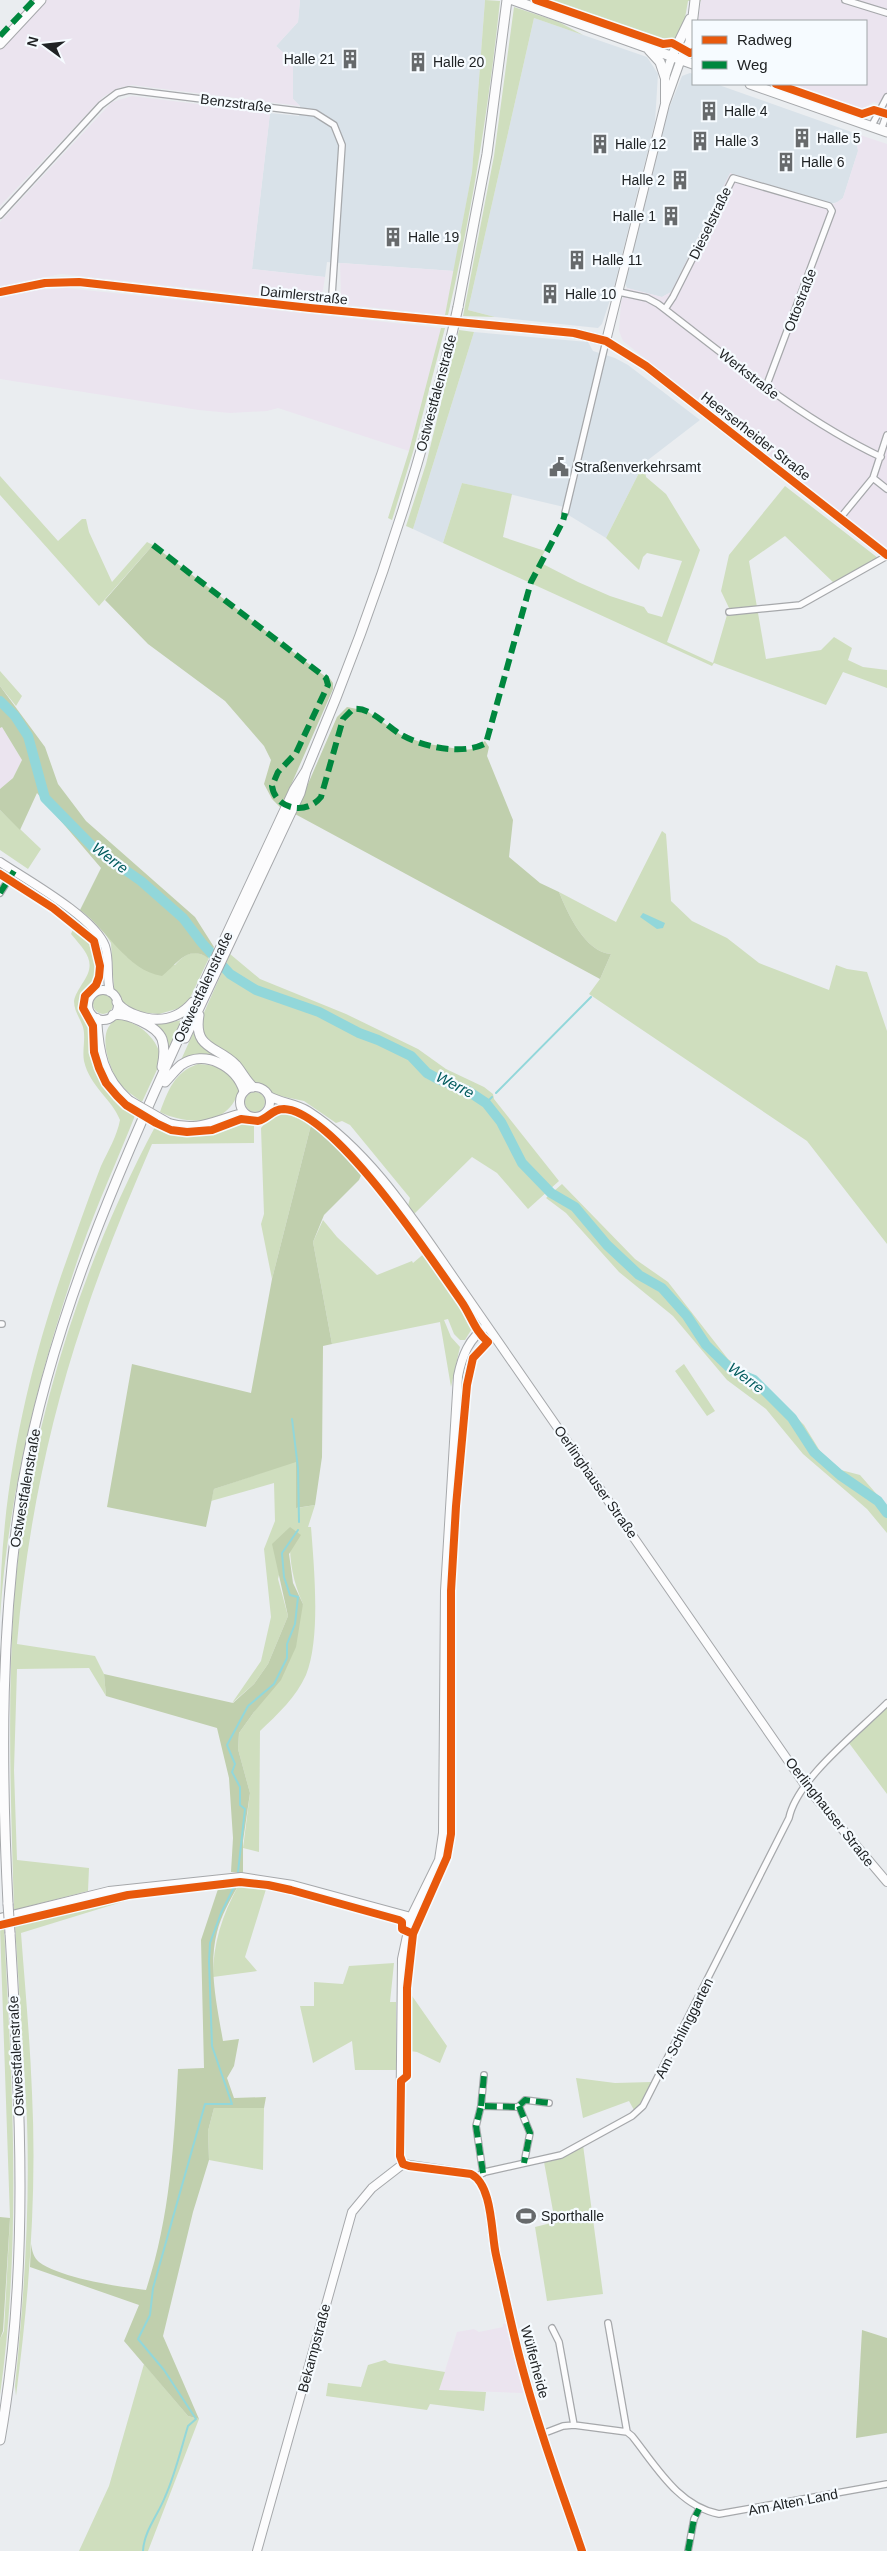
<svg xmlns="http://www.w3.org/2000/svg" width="887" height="2551" font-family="Helvetica,sans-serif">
<rect width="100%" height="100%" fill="#eaedf0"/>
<path fill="#d9e2e9" d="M 300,0 L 485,0 L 472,172 L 454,271 L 327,262 L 325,277 L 252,269 L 270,113 L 299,116 L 300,106 L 293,99 L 293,62 L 276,46 L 298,22 Z
M 534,18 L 647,57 L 658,74 L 655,122 L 613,291 L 602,324 L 598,328 L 495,317 L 468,310 Z
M 690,73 L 693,74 L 693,84 L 716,84 L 860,135 L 857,144 L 858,151 L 843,198 L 838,202 L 698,237 L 675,286 L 671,292 L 662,297 L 627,288 L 625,283 L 668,111 L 682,76 Z
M 474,332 L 588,342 L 593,351 L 615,358 L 628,365 L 700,420 L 644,463 L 606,538 L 570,516 L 564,507 L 462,483 L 443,543 L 413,529 Z"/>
<path fill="#ebe4ef" d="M 45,0 L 300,0 L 298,22 L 276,46 L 293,61 L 293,99 L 300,106 L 132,85 L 118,88 L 103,97 L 0,206 L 0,49 Z
M 701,0 L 887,0 L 887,107 L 874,102 L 861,109 L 788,84 L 866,84 L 866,21 L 698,21 Z
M 132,96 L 270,113 L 252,269 L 325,277 L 323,290 L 319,298 L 311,301 L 61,274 L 0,286 L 0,222 L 112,102 Z
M 860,135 L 887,144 L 887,550 L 623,341 L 619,331 L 621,302 L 627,288 L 662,297 L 671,292 L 730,173 L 834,204 L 843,198 L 858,151 L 857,144 Z
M 340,263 L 454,271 L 445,315 L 348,305 L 341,294 Z
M 66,288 L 441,328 L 409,451 L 278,408 L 267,411 L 230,413 L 199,410 L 0,379 L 0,298 L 39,290 Z
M 2,727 L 22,760 L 13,778 L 0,789 L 0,728 Z
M 507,2323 L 524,2393 L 439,2390 L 457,2332 L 474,2329 L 479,2332 L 503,2327 L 503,2324 Z"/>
<path fill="#cfdebe" d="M 485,0 L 500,1 C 489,107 472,211 448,315 L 445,315 L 472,172 Z
M 545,0 L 701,0 L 700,2 L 688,1 L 685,18 L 675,41 L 667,42 Z
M 514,7 L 559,22 L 583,35 L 534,18 L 468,310 L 495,317 L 463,316 L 494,156 Z
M 441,328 L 445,328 L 413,452 L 392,520 L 388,518 L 409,451 Z
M 459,330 L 474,332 L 413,529 L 406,526 L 426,464 Z
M 644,463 L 646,477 L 666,494 L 700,550 L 667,642 L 713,663 L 729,608 L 721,591 L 729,555 L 785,486 L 878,558 L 835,584 L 785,536 L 749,561 L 766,659 L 821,650 L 834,637 L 852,648 L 848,660 L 863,667 L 887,670 L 887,688 L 843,672 L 826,705 L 714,663 L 712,666 L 443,543 L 462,483 L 512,494 L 503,537 L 545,551 L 539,562 L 578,582 L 610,596 L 644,607 L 648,613 L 662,617 L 682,561 L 647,553 L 643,557 L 639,570 L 606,538 Z
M 0,476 L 58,541 L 82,519 L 86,519 L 89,532 L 112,582 L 147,542 L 153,545 L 99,606 L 0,495 Z
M 0,671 L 22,696 L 16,706 L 0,686 Z
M 0,810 L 41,849 L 28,869 L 0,850 Z
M 662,831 L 666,834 L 671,901 L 692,921 L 727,938 L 759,963 L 829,990 L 836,965 L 847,969 L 867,972 L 887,1031 L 887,1244 L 807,1141 L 589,994 L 600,979 L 611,954 C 585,952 568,914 559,892 L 616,922 Z
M 99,924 L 127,957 L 175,965 C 186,953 194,949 209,958 L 190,998 L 180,1008 L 159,1014 L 138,1012 L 125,1006 L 114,990 L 111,943 Z
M 74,927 C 91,940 102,958 97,980 C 92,988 83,991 81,1001 C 79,1012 88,1017 90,1026 C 92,1033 90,1042 91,1049 C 97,1078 112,1097 136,1113 C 118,1159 97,1204 81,1250 C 40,1369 8,1492 0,1618 C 0,1499 24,1384 62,1273 C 75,1237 87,1201 101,1166 C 108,1151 117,1136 120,1120 C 112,1099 90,1087 84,1061 C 82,1050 86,1038 83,1027 C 80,1018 74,1011 74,1001 C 75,995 79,989 82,984 C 98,962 86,952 71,934 Z
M 230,954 L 260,979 L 346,1014 L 418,1049 L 446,1069 L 484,1087 L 493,1094 L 494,1099 L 559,1181 L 528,1209 L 497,1173 L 472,1157 L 414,1214 L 408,1206 L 410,1198 L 350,1125 L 342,1121 L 336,1123 L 304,1101 L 275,1095 L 266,1087 L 253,1082 L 204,1035 L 202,1017 Z
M93 1004a10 10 0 1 1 20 0a10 10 0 1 1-20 0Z
M 119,1019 C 139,1022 160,1040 161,1061 L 142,1102 C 134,1096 124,1090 118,1081 C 108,1066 95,1026 119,1019 Z
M 182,1020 L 183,1021 L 170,1050 L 151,1022 L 161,1024 Z
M 194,1031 L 206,1050 L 218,1059 L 181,1060 Z
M 198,1064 C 218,1065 232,1070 239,1090 C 229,1126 189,1126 160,1112 C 168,1091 174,1072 198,1064 Z
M245 1102a10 10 0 1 1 20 0a10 10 0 1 1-20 0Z
M 281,1111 L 300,1116 L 311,1125 L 272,1279 L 261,1224 L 264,1214 L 261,1128 L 274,1113 Z
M 240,1122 L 254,1126 L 254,1143 L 152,1144 C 127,1202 103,1260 83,1321 C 48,1425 26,1535 17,1644 L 95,1656 L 104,1674 L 106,1696 L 89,1668 L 17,1669 L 14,1770 L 17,1860 L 89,1868 L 88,1891 L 14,1910 C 11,1807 7,1704 14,1601 C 27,1435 78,1271 156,1125 C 189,1140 208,1137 240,1122 Z
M 562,1184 L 635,1259 L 668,1282 L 728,1359 L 782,1403 L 804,1425 L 820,1451 L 841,1470 L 860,1475 L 887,1506 L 887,1533 L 867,1509 L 803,1454 L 766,1409 L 727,1380 L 673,1316 L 619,1272 L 566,1213 L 546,1198 Z
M 323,1220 L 337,1237 L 377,1275 L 412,1261 L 413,1263 L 426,1252 L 463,1305 L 473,1327 L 465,1340 L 460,1340 L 454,1334 L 448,1319 L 444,1320 L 451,1337 L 460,1347 L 451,1387 L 440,1322 L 332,1344 L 313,1242 Z
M 684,1364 L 715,1411 L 707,1416 L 675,1371 Z
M 296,1461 L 297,1508 L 315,1505 L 308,1527 L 311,1527 C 314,1567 321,1638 306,1675 C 296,1697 278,1714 260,1731 L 259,1852 L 243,1848 L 250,1793 L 238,1749 L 239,1733 L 254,1712 L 303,1604 C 291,1577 289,1556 290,1527 L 278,1579 L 288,1616 L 268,1664 L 254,1684 L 232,1703 L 261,1661 L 271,1617 L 264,1549 L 275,1521 L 274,1483 L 211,1501 L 214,1489 Z
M 887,1707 L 887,1794 L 849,1743 Z
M 238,1886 L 267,1886 L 245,1957 L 257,1971 L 213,1977 C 213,1943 222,1916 238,1886 Z
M 123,1897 L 125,1901 L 21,1933 C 25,1986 30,2040 32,2093 C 37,2194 29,2296 16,2396 L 15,2386 C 24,2298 30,2210 27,2121 C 24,2056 19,1991 15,1925 L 88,1904 Z
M 0,1927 L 4,1927 C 12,2083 22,2239 0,2395 L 0,2339 L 4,2331 L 10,2218 Z
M 394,1963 L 390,2002 L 396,2002 L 396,2070 L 355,2070 L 352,2041 L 313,2063 L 300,2006 L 314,2006 L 314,1982 L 343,1984 L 349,1966 Z
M 410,1993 L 447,2046 L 440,2063 L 417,2052 L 410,2051 Z
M 576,2078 L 615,2083 L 652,2082 L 641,2104 L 634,2110 L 629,2101 L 583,2118 Z
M 214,2108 L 264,2108 L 263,2170 L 209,2160 L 208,2131 Z
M 583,2145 L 603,2294 L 547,2301 L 535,2227 L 555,2222 L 544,2162 Z
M 385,2360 L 389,2363 L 445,2372 L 439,2390 L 486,2392 L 484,2411 L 430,2404 L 427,2410 L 326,2396 L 328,2383 L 361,2387 L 368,2365 Z
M 144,2364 L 188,2416 L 199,2419 L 148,2551 L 79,2551 L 109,2486 Z"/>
<path fill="#c0cfad" d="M 153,545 L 326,677 L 328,676 L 333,683 L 333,689 L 281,808 L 272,799 L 264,784 L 271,760 L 264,746 L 225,701 L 148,644 L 105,600 Z
M 0,686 L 45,747 L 58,784 L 86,821 L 195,917 L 214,947 L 208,958 C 188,944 177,964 162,976 C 126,970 108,930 80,910 L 101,868 L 37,793 L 20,830 L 0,810 L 0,789 L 13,778 L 22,760 L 2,727 L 0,728 Z
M 347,707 L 367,711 L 401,735 L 423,743 L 464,750 L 472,749 L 485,741 L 489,747 L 487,756 L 513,820 L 509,857 L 540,883 L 559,892 C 568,914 585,952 611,954 L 600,979 L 295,814 L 337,717 Z
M 311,1125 L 363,1171 L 359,1180 L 324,1215 L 313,1242 L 332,1344 L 323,1346 L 322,1457 L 315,1505 L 296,1508 L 296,1462 L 214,1489 L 206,1527 L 107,1507 L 132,1364 L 251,1393 L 272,1279 Z
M 290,1527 L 301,1535 L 289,1554 L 293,1583 L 303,1604 L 296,1647 L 281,1680 L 254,1712 L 239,1733 L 238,1749 L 250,1793 L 243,1841 L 243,1873 L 231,1872 L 233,1838 L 229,1778 L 217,1728 L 106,1696 L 104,1674 L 233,1703 L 254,1684 L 268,1664 L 288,1616 L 272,1544 Z
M 238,1886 C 230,1900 221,1916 217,1932 C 208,1967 217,2006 223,2041 L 239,2039 L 234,2066 L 227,2078 L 234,2098 L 266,2097 L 264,2108 L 214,2108 L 208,2131 L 209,2160 L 193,2212 L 163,2336 L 199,2419 L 188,2416 L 124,2341 L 139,2305 L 30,2267 L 31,2244 C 32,2251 34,2258 39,2262 C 60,2278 120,2287 146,2290 C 170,2218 174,2144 178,2069 L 204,2068 L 201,1940 L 218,1889 Z
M 0,2217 L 10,2218 L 3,2331 L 0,2339 Z
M 862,2330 L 887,2338 L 887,2433 L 856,2438 Z"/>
<path fill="#92d7da" d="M 643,913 L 665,923 L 663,928 L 657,929 L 640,917 Z"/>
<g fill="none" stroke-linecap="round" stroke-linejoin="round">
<path stroke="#92d7da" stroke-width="2" d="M 496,1093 L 591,997
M 486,1103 L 492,1097
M 292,1419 L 298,1468 L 299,1522
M 238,1872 L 245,1809 L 240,1805 L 240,1787 L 232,1772 L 235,1764 L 227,1745 L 248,1706 L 274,1684 L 287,1658 L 287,1644 L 295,1624 L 298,1597 L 290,1595 L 284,1577 L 282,1553 L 298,1530
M 143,2551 C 144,2531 158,2515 165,2497 C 175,2475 181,2449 188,2426 L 196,2419 L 164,2370 L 138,2339 L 150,2315 L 153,2288 L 205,2104 L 232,2104 L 212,2046 L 209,1961 L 210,1943 L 221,1913 L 234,1887"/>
<path stroke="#92d7da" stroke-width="10" d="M 0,701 L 15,716 L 28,736 L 45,798 L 95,849 L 141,881 L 183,918 L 202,943 L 230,974 L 256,990 L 319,1012 L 359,1033 L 378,1040 L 411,1056 L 427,1073 L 438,1079 L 468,1091 L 486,1103 L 501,1122 L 522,1163 L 551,1193 L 575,1207 L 607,1245 L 639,1275 L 662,1288 L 687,1316 L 706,1345 L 734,1372 L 754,1380 L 792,1418 L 814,1452 L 840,1475 L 878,1501 L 887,1513"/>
<defs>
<path id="street" d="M 845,0 L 887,13
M 871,127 L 887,97
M 881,130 L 887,113
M 0,215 L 101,105 L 117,93 L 129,90 L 315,113 L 334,125 L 342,145 L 331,310
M 619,292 L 647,298 L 658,304 C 730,359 799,418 881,457
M 665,309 L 673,297 L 733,178 L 829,206 L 832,211 L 766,387
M 873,478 L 887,489
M 565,513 L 606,341
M 841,517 L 873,478 L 887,435
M 729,612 L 800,605 L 887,556
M 0,893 L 14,871
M 0,1324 L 2,1324
M 481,2106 L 484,2075
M 519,2106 L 530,2133 L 524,2163
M 483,2173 L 476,2126 L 481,2106 L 518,2107 L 525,2100 L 549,2103
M 476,2177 L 485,2172 L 561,2155 L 632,2116 L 643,2106 L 789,1818 C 797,1779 858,1732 887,1703
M 608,2323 L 627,2432
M 552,2328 L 559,2342 L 574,2425
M 542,2434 L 563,2426 L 574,2425 L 627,2432 L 632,2436 C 656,2466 678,2506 719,2514 L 887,2484
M 688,2551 L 694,2519 L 699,2509"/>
<path id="secondary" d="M 665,102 L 665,77 L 672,56
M 0,292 L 45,283 L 79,282 L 310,308 L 574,333 L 606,341 L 646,366 L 887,555
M 606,341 L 665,104 L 681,59
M 0,862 C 27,880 94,917 105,946 C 110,960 106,977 110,992
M88 1005a15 15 0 1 1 30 0a15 15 0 1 1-30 0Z
M 97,1018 C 99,1052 103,1077 129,1100
M240 1102a15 15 0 1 1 30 0a15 15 0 1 1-30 0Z
M 269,1096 C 281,1103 296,1103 308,1111 C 370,1151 413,1219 454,1278 L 805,1785 L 887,1882
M 169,1123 C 200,1132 215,1119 244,1113
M 0,1918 L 109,1891 L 241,1877 L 293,1885 L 411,1917
M 403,2164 L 400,2156 L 402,1959 L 411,1917 L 439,1860 L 443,1833 L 445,1591 L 458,1376 C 462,1356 469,1338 487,1326
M 403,2164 L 471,2174 C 493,2185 491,2234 496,2255 C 505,2295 513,2335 524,2374 C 540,2434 562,2492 582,2551
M 257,2551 L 352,2212 L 372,2188 L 403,2164"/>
<path id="primary" d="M 513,0 L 693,64
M 0,44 L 41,0
M 649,50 L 660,62 L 665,77
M 672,56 L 690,19
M 681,59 L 690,42 L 695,0
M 750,84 L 887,132
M 458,307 L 487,154 L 507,0
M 117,1002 C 121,1009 127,1011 133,1014 C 155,1023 177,1021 193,1002
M 113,1015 C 126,1012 157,1026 162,1039 C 165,1048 164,1058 162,1067
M 199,1015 C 193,1050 218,1046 236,1065 C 242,1072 246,1081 253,1087
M 185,1038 L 300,793 L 306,771 C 366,630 415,487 451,338
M 165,1082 C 170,1077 175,1070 181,1065 C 205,1049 236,1066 244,1091
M 8,1904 C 1,1763 0,1622 23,1482 C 49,1336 107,1197 168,1062 C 209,971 252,881 294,790 L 306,771
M 0,2440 C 30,2272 20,2102 10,1933"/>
</defs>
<use href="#street" stroke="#a6a8ab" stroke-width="8"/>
<use href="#secondary" stroke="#a6a8ab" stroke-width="10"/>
<use href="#primary" stroke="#a6a8ab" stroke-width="11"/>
<use href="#street" stroke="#fcfcfd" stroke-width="5.5"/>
<use href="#secondary" stroke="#fcfcfd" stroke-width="8"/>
<use href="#primary" stroke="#fcfcfd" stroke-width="9"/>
<defs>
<path id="secondary-bridge" d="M 129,1100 L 169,1123"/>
<path id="primary-bridge" d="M 451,338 L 458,307
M 8,1904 L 10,1933"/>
</defs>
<use href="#secondary-bridge" stroke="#a6a8ab" stroke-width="10" stroke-linecap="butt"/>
<use href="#primary-bridge" stroke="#a6a8ab" stroke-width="11" stroke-linecap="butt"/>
<use href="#secondary-bridge" stroke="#fcfcfd" stroke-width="8"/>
<use href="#primary-bridge" stroke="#fcfcfd" stroke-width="9"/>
<path stroke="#00873e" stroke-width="6" stroke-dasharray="12 6" stroke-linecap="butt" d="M 0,36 L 34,0
M 153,545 L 326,678 L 328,685 L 296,753 L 278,772 L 272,786 C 275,809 306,816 321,797 L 343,719 L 353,709 C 371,707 385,725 400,734 C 422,747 463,756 486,743 L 531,582 L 563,521 L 565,513
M 0,893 L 14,871
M 481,2106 L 484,2075
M 519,2106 L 530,2133 L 524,2163
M 483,2173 L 476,2126 L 481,2106 L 518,2107 L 525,2100 L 549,2103
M 688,2551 L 694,2519 L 699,2509"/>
<defs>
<path id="cycleway" d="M 536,0 L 663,44 L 672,43 L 690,53 L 693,52
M 776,84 L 862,114 L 874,110 L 887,114
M 0,292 L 45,283 L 79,282 L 310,308 L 574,333 L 606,341 L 646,366 L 887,555
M 0,874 L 53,908 L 94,941 L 100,966 L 99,977 L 96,985 L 85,996 L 83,1008 L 93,1026 L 94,1052 L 99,1068 L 106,1083 L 117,1096 L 126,1105 L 156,1123 L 171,1130 L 187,1132 L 212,1130 L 241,1119 L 258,1121 C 269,1118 272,1109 284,1109 C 334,1111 432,1260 461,1301 C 471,1315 474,1330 488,1342 L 473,1358 L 467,1385 L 456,1506 L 451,1591 L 451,1834 L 447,1857 L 413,1934 L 407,1988 L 407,2076 L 401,2081 L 400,2156 L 403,2164 L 409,2166 L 471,2174 C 493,2185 491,2234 496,2255 C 505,2295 513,2335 524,2374 C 540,2434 562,2492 582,2551
M 0,1925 L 128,1895 L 240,1882 L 268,1885 L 291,1890 L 399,1920 L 402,1922 L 402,1929 L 413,1934"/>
</defs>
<use href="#cycleway" stroke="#f6fbff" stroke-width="11"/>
<use href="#cycleway" stroke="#e8590c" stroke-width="8"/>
</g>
<defs>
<symbol id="building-bare" viewBox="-9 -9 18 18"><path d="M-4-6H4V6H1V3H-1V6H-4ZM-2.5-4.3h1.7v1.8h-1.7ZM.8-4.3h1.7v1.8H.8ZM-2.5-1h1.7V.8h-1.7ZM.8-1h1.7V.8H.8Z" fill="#676a6c" stroke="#f6fbff" stroke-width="2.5" paint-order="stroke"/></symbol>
<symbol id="civic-bare" viewBox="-9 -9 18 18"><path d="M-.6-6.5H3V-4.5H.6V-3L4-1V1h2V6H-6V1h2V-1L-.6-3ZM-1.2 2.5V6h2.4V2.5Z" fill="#676a6c" stroke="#f6fbff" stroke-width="2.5" paint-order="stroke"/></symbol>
<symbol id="stadium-bare" viewBox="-9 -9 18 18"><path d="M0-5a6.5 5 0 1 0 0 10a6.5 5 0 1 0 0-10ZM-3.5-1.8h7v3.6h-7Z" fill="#676a6c" stroke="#f6fbff" stroke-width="2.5" paint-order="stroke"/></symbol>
</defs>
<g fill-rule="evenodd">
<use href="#building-bare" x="336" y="45" width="28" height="28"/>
<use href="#building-bare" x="404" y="48" width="28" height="28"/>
<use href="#building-bare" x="695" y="97" width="28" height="28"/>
<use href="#building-bare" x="788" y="124" width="28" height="28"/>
<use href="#building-bare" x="686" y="127" width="28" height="28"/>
<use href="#building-bare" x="586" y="130" width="28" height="28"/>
<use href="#building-bare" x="772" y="148" width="28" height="28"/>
<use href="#building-bare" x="666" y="166" width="28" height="28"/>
<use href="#building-bare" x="657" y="202" width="28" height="28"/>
<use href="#building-bare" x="379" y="223" width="28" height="28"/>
<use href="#building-bare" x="563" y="246" width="28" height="28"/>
<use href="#building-bare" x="536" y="280" width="28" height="28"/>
<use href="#civic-bare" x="545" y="453" width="28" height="28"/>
<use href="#stadium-bare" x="512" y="2202" width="28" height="28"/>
</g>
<g text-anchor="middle" stroke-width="4.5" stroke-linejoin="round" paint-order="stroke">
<g font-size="14" fill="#202325" stroke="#f6fbff" text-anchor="start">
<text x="335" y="64" text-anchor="end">Halle 21</text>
<text x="433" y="67">Halle 20</text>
<text x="724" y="116">Halle 4</text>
<text x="817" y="143">Halle 5</text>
<text x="715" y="146">Halle 3</text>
<text x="615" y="149">Halle 12</text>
<text x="801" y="167">Halle 6</text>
<text x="665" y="185" text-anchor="end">Halle 2</text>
<text x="656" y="221" text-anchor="end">Halle 1</text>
<text x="408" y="242">Halle 19</text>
<text x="592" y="265">Halle 11</text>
<text x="565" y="299">Halle 10</text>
<text x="574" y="472">Straßenverkehrsamt</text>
<text x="541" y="2221">Sporthalle</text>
</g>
<g font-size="14" fill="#202325" stroke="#f6fbff">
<text transform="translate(236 103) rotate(7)" y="5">Benzstraße</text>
<text transform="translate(710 223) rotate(-64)" y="5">Dieselstraße</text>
<text transform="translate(304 295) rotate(6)" y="5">Daimlerstraße</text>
<text transform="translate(800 300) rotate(-69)" y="5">Ottostraße</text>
<text transform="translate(749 374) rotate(38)" y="5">Werkstraße</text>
<text transform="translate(436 393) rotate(-75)" y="5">Ostwestfalenstraße</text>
<text transform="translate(756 436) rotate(38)" y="5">Heerserheider Straße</text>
<text transform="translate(203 987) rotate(-65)" y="5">Ostwestfalenstraße</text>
<text transform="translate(596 1482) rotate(55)" y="5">Oerlinghauser Straße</text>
<text transform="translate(25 1488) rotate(-80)" y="5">Ostwestfalenstraße</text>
<text transform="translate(830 1812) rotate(52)" y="5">Oerlinghauser Straße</text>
<text transform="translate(684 2028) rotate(-63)" y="5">Am Schlinggarten</text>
<text transform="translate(16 2056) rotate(-93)" y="5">Ostwestfalenstraße</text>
<text transform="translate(314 2348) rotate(-75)" y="5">Bekampstraße</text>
<text transform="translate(535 2362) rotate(75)" y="5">Wülferheide</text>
<text transform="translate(793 2502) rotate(-11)" y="5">Am Alten Land</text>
</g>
<g font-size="15" font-style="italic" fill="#015b5d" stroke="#f6fbff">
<text transform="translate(110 858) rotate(37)" y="5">Werre</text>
<text transform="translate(455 1085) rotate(27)" y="5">Werre</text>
<text transform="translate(746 1378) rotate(36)" y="5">Werre</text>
</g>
</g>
<rect x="692" y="20" width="175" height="65" fill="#f6fbff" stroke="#a0a5a8"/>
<rect x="702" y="36" width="25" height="8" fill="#e8590c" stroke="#a0a5a8"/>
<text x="737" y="45" font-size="15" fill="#202325">Radweg</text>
<rect x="702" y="61" width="25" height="8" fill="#00873e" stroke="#a0a5a8"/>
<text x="737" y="70" font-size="15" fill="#202325">Weg</text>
<g transform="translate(45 45) rotate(285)" stroke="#f6fbff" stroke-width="4" paint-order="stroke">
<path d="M0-4L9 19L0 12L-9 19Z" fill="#202325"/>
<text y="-8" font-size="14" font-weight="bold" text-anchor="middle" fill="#202325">N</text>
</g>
</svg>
